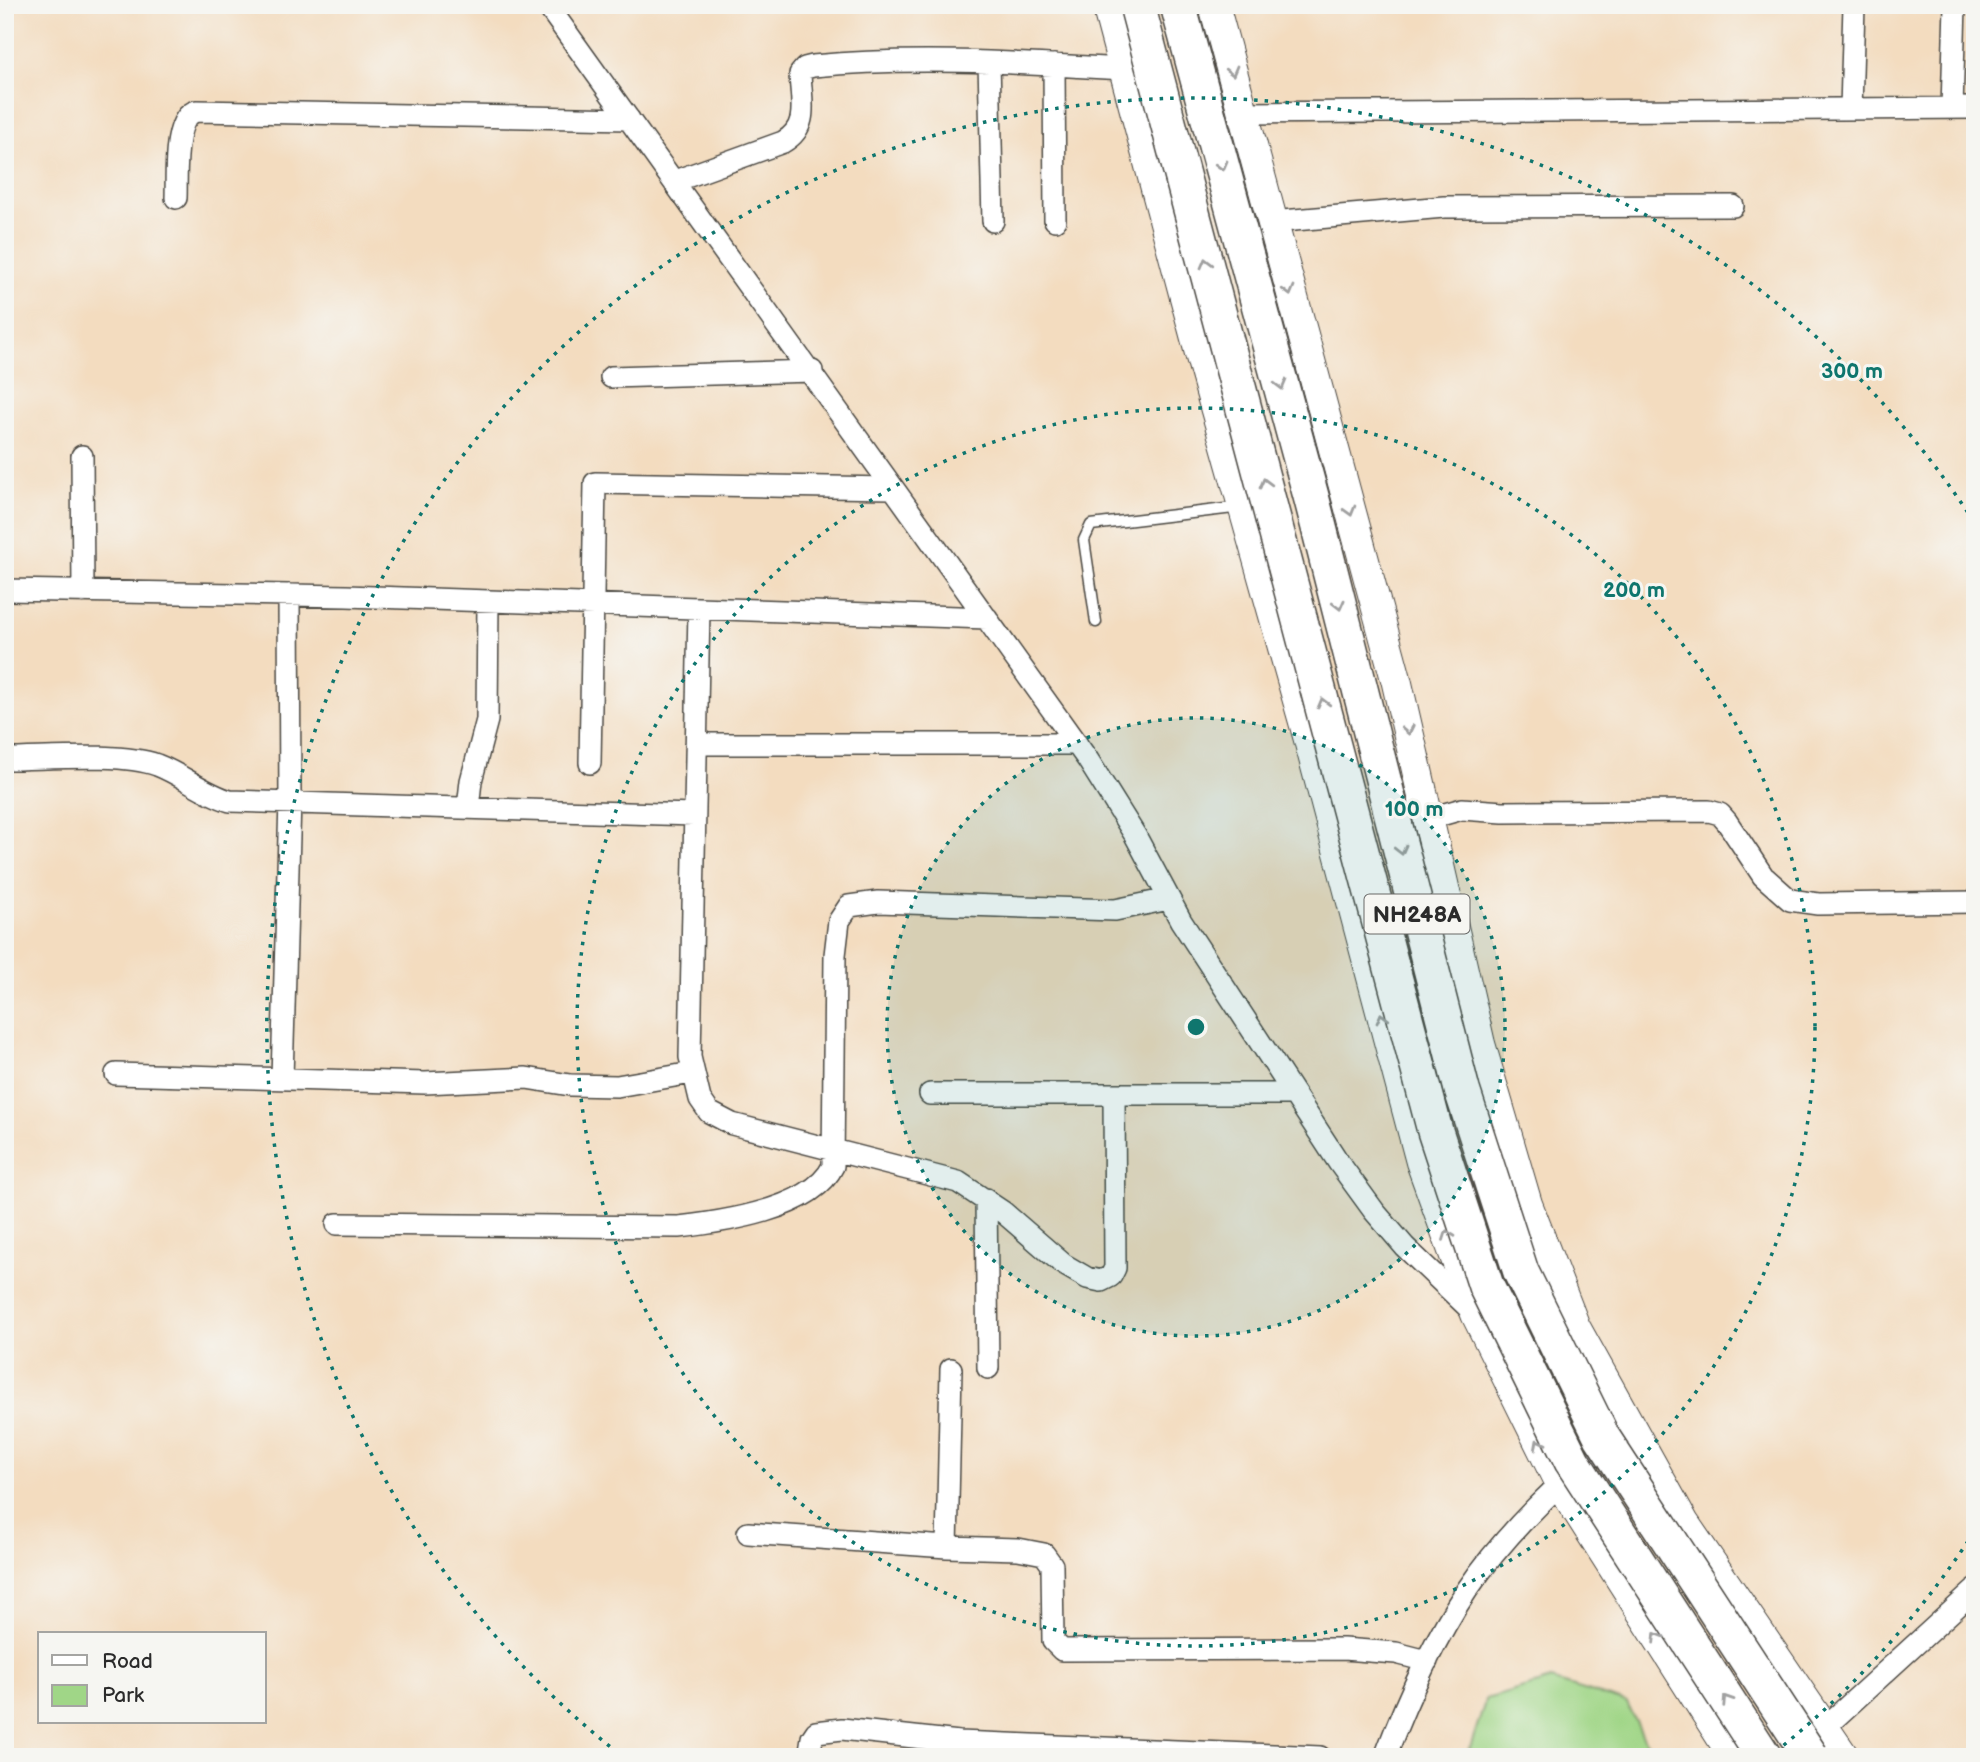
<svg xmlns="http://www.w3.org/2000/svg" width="1980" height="1762" font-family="'Balsamiq Sans',sans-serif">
<rect width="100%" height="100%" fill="#f6f6f2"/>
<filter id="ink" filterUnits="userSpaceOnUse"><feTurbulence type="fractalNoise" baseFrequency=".0143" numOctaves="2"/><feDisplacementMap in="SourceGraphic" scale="14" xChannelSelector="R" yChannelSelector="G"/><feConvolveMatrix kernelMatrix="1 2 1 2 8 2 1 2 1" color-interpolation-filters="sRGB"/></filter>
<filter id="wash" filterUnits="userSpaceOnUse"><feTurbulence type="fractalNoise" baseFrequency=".00686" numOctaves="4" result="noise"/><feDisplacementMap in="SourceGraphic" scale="28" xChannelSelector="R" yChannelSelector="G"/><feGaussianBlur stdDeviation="1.57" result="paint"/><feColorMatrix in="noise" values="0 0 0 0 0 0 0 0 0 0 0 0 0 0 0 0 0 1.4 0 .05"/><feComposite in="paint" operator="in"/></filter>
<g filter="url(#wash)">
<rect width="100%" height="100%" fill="#f3dcbf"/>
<path fill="#a0d687" stroke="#668059" stroke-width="2" d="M 1551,1680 L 1627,1703 L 1653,1757 L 1467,1757 L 1486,1699 Z"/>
</g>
<g filter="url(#ink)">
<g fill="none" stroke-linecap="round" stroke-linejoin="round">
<defs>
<path id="service" d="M 1096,622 L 1084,540 L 1091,525 L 1242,507"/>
<path id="minor" d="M 547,5 L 1088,760 L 1135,835 L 1181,921 L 1339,1163 L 1374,1211 L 1405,1247 L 1472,1311
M 989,62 L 993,221
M 1054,65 L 1055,220
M 1952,108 L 1955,5
M 1851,109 L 1854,5
M 1243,113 L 1975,108
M 675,181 L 783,142 C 810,127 801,101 800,74 L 805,68 L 813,66 C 917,56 1020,63 1124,69
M 176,198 C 177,176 172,118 196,111 L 629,119
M 1271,222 L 1444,207 L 1733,206
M 611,377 L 812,371
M 82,456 L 83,592
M 5,590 L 346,596 L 987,618
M 699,609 L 690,1057 L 700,1099 L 709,1112 L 732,1124 L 958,1182 L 1003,1212 L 1063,1264 L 1087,1278 L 1101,1281 L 1111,1276 L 1115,1268 L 1114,1094
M 696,744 L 1077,744
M 5,759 C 47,759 119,752 157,765 C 183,775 203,793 230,801 L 694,815
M 590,763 L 595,483 L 891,488
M 468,808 L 471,781 L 487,720 L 488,601
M 1427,819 L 1462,809 L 1503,812 L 1709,811 L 1720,814 L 1727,822 L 1763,876 L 1790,900 L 1818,904 L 1975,902
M 116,1074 L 425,1083 L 526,1078 L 570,1085 L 617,1086 L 692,1073
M 282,1078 L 290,801 L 289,595
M 930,1094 L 1293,1094
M 986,1199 L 988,1368
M 337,1224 L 679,1227 C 723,1222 812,1210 833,1166 L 835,955 L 839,921 L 849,906 L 878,902 L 1115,910 L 1169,899
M 748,1533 L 947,1547 L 1018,1549 L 1044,1554 L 1052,1565 L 1053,1641 L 1062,1650 L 1343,1649 L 1396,1653 L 1427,1661
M 947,1547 L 951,1369
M 1824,1728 L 1975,1590
M 809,1757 L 812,1738 L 816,1732 L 842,1729 L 959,1742 L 1320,1757
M 1385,1757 C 1407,1699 1433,1641 1467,1590 C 1507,1531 1561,1481 1615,1436"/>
<path id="secondary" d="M 1107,5 L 1201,357 L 1308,736 L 1421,1162 L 1476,1314 L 1559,1482 L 1734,1757
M 1214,5 L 1396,679 L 1480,1044 L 1527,1204 L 1575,1327 L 1684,1523 L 1844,1757"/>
</defs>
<use href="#service" stroke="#494641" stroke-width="13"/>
<use href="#minor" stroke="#494641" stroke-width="24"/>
<use href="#secondary" stroke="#494641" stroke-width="32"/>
<use href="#service" stroke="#fff" stroke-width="10"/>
<use href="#minor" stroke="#fff" stroke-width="21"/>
<use href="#secondary" stroke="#fff" stroke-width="30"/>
<defs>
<path id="trunk-bridge" d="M 1137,5 L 1435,1131 L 1486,1286 L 1572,1461 L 1764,1757
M 1178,5 L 1312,500 L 1462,1090 L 1521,1272 L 1602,1437 L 1811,1757"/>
</defs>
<use href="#trunk-bridge" stroke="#494641" stroke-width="38" stroke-linecap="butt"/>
<use href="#trunk-bridge" stroke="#fff" stroke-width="35"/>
</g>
<defs><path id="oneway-chevron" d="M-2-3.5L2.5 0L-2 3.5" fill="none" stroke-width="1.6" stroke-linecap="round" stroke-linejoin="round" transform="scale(1.75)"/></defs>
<g stroke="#a0a0a0">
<use href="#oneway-chevron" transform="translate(1232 71) rotate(75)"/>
<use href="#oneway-chevron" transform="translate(1222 166) rotate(75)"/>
<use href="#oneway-chevron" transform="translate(1206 263) rotate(-105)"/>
<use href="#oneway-chevron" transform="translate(1289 291) rotate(75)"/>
<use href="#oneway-chevron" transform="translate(1281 385) rotate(75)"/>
<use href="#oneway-chevron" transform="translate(1265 483) rotate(-105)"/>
<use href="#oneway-chevron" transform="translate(1350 511) rotate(74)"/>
<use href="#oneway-chevron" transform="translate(1339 605) rotate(76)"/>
<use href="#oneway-chevron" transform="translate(1323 703) rotate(-105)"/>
<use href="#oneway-chevron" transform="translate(1408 730) rotate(78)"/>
<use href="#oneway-chevron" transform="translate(1401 850) rotate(76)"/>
<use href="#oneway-chevron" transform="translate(1382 1018) rotate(-105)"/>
<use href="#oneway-chevron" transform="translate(1448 1235) rotate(-110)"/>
<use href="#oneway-chevron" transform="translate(1539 1444) rotate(-118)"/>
<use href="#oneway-chevron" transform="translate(1657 1637) rotate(-122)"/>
<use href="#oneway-chevron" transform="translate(1727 1700) rotate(-123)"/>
</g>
</g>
<circle cx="1196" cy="1027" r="309" fill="#0f766e" fill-opacity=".12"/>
<g fill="none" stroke="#0f766e" stroke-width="3.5" stroke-dasharray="3.5 7">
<circle cx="1196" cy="1027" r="309"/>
<circle cx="1196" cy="1027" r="619"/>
<path d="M1974 1532A928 928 0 0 1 1774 1753M618 1753A928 928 0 1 1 1974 522"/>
</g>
<g text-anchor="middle" stroke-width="6" stroke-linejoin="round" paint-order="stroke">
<rect fill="#f6f6f2" stroke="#686867" stroke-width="2" x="1364.5" y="894.5" width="105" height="39" rx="5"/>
<g font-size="23" font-weight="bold" fill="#2b2b2b">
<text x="1417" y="922">NH248A</text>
</g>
</g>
<circle cx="1196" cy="1027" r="10" fill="#0f766e" stroke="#f6f6f2" stroke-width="3.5"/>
<g font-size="21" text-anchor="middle" font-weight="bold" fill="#0f766e" stroke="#f6f6f2" stroke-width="6" stroke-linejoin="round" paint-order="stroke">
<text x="1852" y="378">300 m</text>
<text x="1634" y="597">200 m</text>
<text x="1414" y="816">100 m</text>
</g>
<rect width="1980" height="1762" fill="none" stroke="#f6f6f2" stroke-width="28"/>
<rect x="38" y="1632" width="228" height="91" fill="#f6f6f2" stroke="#a5a5a2" stroke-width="2"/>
<rect x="52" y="1655" width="35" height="10" fill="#ffffff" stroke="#a5a5a2" stroke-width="2"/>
<text x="102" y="1668" font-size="21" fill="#2b2b2b">Road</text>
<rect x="52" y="1685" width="35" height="21" fill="#a0d687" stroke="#a5a5a2" stroke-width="2"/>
<text x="102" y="1702" font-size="21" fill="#2b2b2b">Park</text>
</svg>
